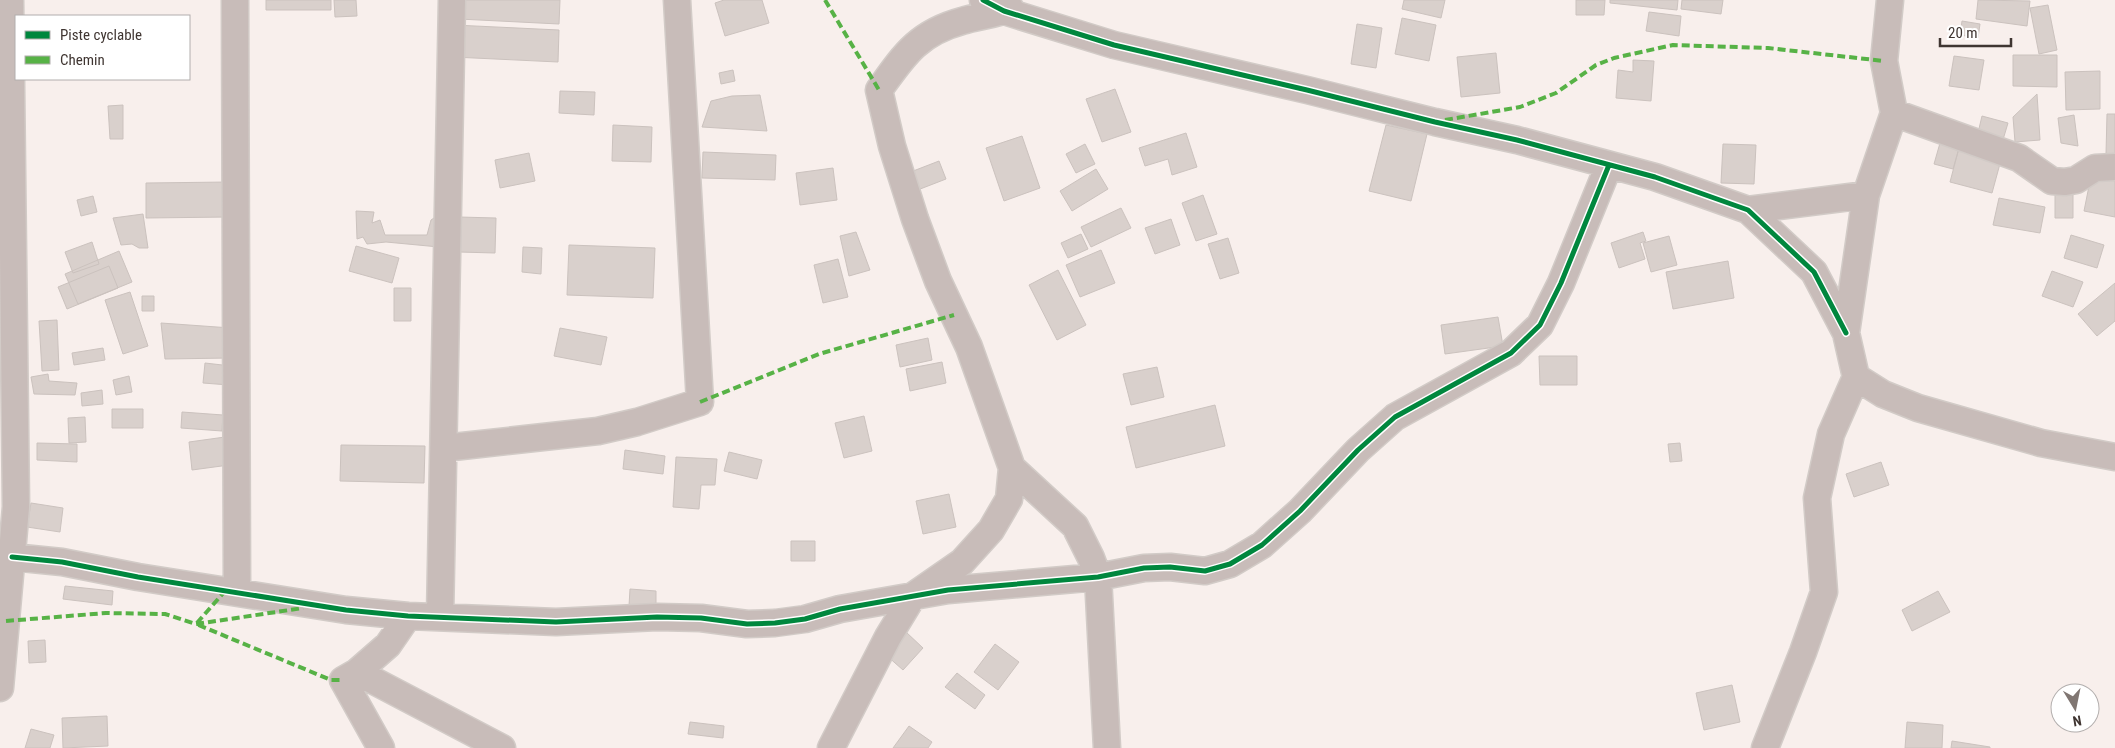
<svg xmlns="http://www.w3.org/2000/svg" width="2115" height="748" font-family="'Roboto Condensed',sans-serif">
<rect width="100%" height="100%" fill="#f8efec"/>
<path fill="#d9d0cc" stroke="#cbc2be" d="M 266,0 L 331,0 L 331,10 L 266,10 Z
M 334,0 L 356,0 L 357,16 L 335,17 Z
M 460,0 L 560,0 L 559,24 L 459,19 Z
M 724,0 L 762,0 L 769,23 L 725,36 L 715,3 Z
M 1404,0 L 1445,0 L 1441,18 L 1402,9 Z
M 1576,0 L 1605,0 L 1604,15 L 1576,15 Z
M 1610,0 L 1678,0 L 1677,10 L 1610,3 Z
M 1682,0 L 1723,0 L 1721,14 L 1681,9 Z
M 1978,0 L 2030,1 L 2027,26 L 1976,19 Z
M 2048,5 L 2057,50 L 2039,54 L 2030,8 Z
M 1649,12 L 1681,16 L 1679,36 L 1646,31 Z
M 1402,18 L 1436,25 L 1429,61 L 1395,54 Z
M 1962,21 L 1980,24 L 1978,38 L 1960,35 Z
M 1357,24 L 1382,28 L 1376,68 L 1351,64 Z
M 454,25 L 559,30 L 558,62 L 453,57 Z
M 1496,53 L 1500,93 L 1461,97 L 1457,57 Z
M 2013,55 L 2057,55 L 2057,87 L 2013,86 Z
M 1954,56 L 1984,60 L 1979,90 L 1949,86 Z
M 1633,60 L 1654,61 L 1651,101 L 1616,98 L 1618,70 L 1633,72 Z
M 733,70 L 735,81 L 721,84 L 719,73 Z
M 2100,71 L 2100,109 L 2066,110 L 2065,72 Z
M 1115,89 L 1131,132 L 1102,142 L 1086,99 Z
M 560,91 L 595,92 L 594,115 L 559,113 Z
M 2037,94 L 2040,140 L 2015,142 L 2013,117 Z
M 760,95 L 767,131 L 702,127 L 711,101 L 732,96 Z
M 123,105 L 123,139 L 110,139 L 108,106 Z
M 2107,114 L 2115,114 L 2115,154 L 2106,154 Z
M 2074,115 L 2078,146 L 2061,143 L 2058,118 Z
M 1982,116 L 2008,123 L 2002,143 L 1977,137 Z
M 613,125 L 652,127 L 651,162 L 612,161 Z
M 1386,125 L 1427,134 L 1411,201 L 1369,191 Z
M 1186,133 L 1197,167 L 1172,175 L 1168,159 L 1145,166 L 1139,148 Z
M 1022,136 L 1040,188 L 1004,201 L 986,148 Z
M 1940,143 L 1959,148 L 1953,169 L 1934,164 Z
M 1085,144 L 1095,164 L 1076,173 L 1066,154 Z
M 1723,144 L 1756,145 L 1754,184 L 1721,183 Z
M 1959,148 L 2001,160 L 1992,193 L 1950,182 Z
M 703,152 L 776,155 L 775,180 L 702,178 Z
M 529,153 L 535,181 L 500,188 L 495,160 Z
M 939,161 L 946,179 L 915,191 L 908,173 Z
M 833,168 L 837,200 L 800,205 L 796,173 Z
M 1096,169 L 1108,189 L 1072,211 L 1060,191 Z
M 2091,176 L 2115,181 L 2115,217 L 2084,211 Z
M 228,182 L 228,217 L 146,218 L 146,183 Z
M 2055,188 L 2073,188 L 2073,218 L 2055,218 Z
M 1203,195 L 1217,234 L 1196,241 L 1182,203 Z
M 93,196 L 97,212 L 81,216 L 77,200 Z
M 1999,198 L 2045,207 L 2040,233 L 1993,225 Z
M 1121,208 L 1131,228 L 1091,247 L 1081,227 Z
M 356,211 L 374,212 L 372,223 L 380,220 L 385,235 L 427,235 L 431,220 L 437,216 L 439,247 L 386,242 L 367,244 L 363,237 L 357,239 Z
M 143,214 L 148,248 L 139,248 L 132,244 L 121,245 L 113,218 Z
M 459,217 L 496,218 L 495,253 L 459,252 Z
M 1171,219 L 1180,245 L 1155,254 L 1145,228 Z
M 856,232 L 870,270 L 849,276 L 840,236 Z
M 1643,232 L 1646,241 L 1640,243 L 1645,259 L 1619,268 L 1611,243 Z
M 1081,234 L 1088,249 L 1068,258 L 1061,243 Z
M 2071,235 L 2104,245 L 2097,268 L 2064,258 Z
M 1669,236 L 1677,265 L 1651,272 L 1643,243 Z
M 1228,238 L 1239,273 L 1220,279 L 1208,244 Z
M 92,242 L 99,264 L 73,273 L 65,252 Z
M 569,245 L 655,248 L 653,298 L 567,295 Z
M 356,246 L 399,258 L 392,283 L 349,271 Z
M 523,247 L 542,248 L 541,274 L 522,272 Z
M 1101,250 L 1115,283 L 1080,297 L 1066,265 Z
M 119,251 L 132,282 L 78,304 L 65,274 Z
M 838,259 L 848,297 L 823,303 L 814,265 Z
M 1728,261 L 1734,298 L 1673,309 L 1666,272 Z
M 109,266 L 118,288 L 67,309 L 58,287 Z
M 1058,270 L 1086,325 L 1057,340 L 1029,285 Z
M 2052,271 L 2083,282 L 2073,307 L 2042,296 Z
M 2115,283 L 2115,321 L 2097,336 L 2078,314 Z
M 394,288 L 411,288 L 411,321 L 394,321 Z
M 130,292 L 148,346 L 123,354 L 105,300 Z
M 142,296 L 154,296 L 154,311 L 142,311 Z
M 1498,317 L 1503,346 L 1445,354 L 1441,325 Z
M 57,320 L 59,370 L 42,371 L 39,321 Z
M 161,323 L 231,328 L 229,358 L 165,359 Z
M 560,328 L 607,337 L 601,365 L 554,356 Z
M 928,338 L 932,360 L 900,367 L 896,345 Z
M 103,348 L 105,360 L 74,365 L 72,353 Z
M 1539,356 L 1577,356 L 1577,385 L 1540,385 Z
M 942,362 L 946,383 L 910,391 L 906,369 Z
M 205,363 L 231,366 L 229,385 L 203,383 Z
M 1157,367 L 1164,397 L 1131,405 L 1123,374 Z
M 48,374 L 49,381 L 77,383 L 75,395 L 34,394 L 31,377 Z
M 129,376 L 132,392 L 116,395 L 113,380 Z
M 102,390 L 103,404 L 82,406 L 81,393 Z
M 1215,405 L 1225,446 L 1136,468 L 1126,427 Z
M 112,409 L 143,409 L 143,428 L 112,428 Z
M 182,412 L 223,415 L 222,431 L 181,428 Z
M 864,416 L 872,451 L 844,458 L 835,423 Z
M 85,417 L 86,442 L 69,443 L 68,418 Z
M 225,437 L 229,465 L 192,470 L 189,442 Z
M 37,443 L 77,444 L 77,462 L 37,460 Z
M 1680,443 L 1682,461 L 1670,462 L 1668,444 Z
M 341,445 L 425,446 L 424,483 L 340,481 Z
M 625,450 L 665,456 L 663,474 L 623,469 Z
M 729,452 L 762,460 L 757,479 L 724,471 Z
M 676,457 L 717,459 L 715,485 L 701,485 L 699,509 L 673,507 Z
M 1881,462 L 1889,485 L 1854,497 L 1846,474 Z
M 949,494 L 956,527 L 923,534 L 916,501 Z
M 31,503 L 63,508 L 60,532 L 27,527 Z
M 791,541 L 815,541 L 815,561 L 791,561 Z
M 65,586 L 113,591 L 112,605 L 63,599 Z
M 630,589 L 656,591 L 656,608 L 629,606 Z
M 1938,591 L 1950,612 L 1912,631 L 1902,610 Z
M 906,632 L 923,648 L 903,670 L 886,655 Z
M 45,640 L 46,662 L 29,663 L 28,641 Z
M 995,644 L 1019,662 L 998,690 L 974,672 Z
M 957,673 L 985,695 L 975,709 L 945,687 Z
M 1732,685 L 1740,722 L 1704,730 L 1696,693 Z
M 107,716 L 108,746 L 63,748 L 62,718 Z
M 690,722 L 724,726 L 723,738 L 688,734 Z
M 1907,722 L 1943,725 L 1942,748 L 1905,748 Z
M 909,726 L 932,742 L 928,748 L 893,748 Z
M 31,729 L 54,735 L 50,748 L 25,748 Z
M 1952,741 L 1990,747 L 1990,748 L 1951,748 Z"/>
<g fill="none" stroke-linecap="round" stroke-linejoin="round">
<defs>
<path id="minor" d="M 235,0 L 237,592
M 983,0 L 1004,11 L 1114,45 L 1307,90 L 1435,122 L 1517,140 L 1655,177 L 1748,210 L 1814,272 L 1846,333
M 1890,0 L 1884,61 L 1894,113 L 1866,195 L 1846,333 L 1856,377 L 1883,394 L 1918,408 L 2041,443 L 2115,457
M 1894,113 L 2019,158 L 2052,181 L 2065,182 L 2076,180 L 2095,168 L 2115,167
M 1748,210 L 1866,195
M 444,448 L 598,431 L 637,422 L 700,402 L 677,0
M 1012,468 L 1075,526 L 1091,558 L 1098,577 L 1107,748
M 12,557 L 62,562 L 138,577 L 346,610 L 408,616 L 556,622 L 657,617 L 701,618 L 747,624 L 775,623 L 805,619 L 840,609 L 948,590 L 1098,577 L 1144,568 L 1170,567 L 1205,571 L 1230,564 L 1262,545 L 1300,511 L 1358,450 L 1395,417 L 1511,353 L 1540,325 L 1561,283 L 1609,165
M 440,617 L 452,0
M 357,672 L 388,645 L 408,616
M 0,688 L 16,507 L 10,0
M 381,748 L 343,680 L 357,672 L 502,748
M 831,748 L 888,637 L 913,596 L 962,562 L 991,530 L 1009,499 L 1012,468 L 969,347 L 938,281 L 915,219 L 892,146 L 879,90 C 904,55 918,33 962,21 C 978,16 995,15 1010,8
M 1765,748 L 1803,652 L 1824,592 L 1817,498 L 1831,434 L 1856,377"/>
</defs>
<use href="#minor" stroke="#d2cbc7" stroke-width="29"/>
<use href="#minor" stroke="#c8bcb9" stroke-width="26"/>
<path stroke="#57b246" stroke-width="4" stroke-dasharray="8 4" stroke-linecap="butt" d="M 825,0 L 879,90
M 1445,120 L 1520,107 L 1556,93 L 1596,65 L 1614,58 L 1673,45 L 1768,48 L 1884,61
M 700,402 L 819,354 L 954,315
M 226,590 L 196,624 L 331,680 L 343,680
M 6,621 L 106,613 L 165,614 L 196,624 L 303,608"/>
<defs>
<path id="cycleway" d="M 983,0 L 1004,11 L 1114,45 L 1307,90 L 1435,122 L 1517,140 L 1655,177 L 1748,210 L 1814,272 L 1846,333
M 12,557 L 62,562 L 138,577 L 346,610 L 408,616 L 556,622 L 657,617 L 701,618 L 747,624 L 775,623 L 805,619 L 840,609 L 948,590 L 1098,577 L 1144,568 L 1170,567 L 1205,571 L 1230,564 L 1262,545 L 1300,511 L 1358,450 L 1395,417 L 1511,353 L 1540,325 L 1561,283 L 1609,165"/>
</defs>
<use href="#cycleway" stroke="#fff" stroke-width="8"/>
<use href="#cycleway" stroke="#00873e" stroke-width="5"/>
</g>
<rect x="15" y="15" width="175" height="65" fill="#ffffff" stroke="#b2aead"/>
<rect x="25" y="31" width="25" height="8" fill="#00873e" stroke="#b2aead"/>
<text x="60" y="40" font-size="15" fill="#3f3531">Piste cyclable</text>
<rect x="25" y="56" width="25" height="8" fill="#57b246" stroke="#b2aead"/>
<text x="60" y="65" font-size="15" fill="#3f3531">Chemin</text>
<g transform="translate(2075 708) rotate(170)"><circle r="24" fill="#ffffff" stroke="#b2aead"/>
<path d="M0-4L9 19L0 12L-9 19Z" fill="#807672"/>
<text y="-8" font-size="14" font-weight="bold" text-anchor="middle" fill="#3f3531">N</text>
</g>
<path d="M1940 38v8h71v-8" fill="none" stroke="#3f3531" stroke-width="2.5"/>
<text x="1948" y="38" font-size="15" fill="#3f3531" stroke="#ffffff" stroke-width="4" paint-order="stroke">20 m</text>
</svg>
